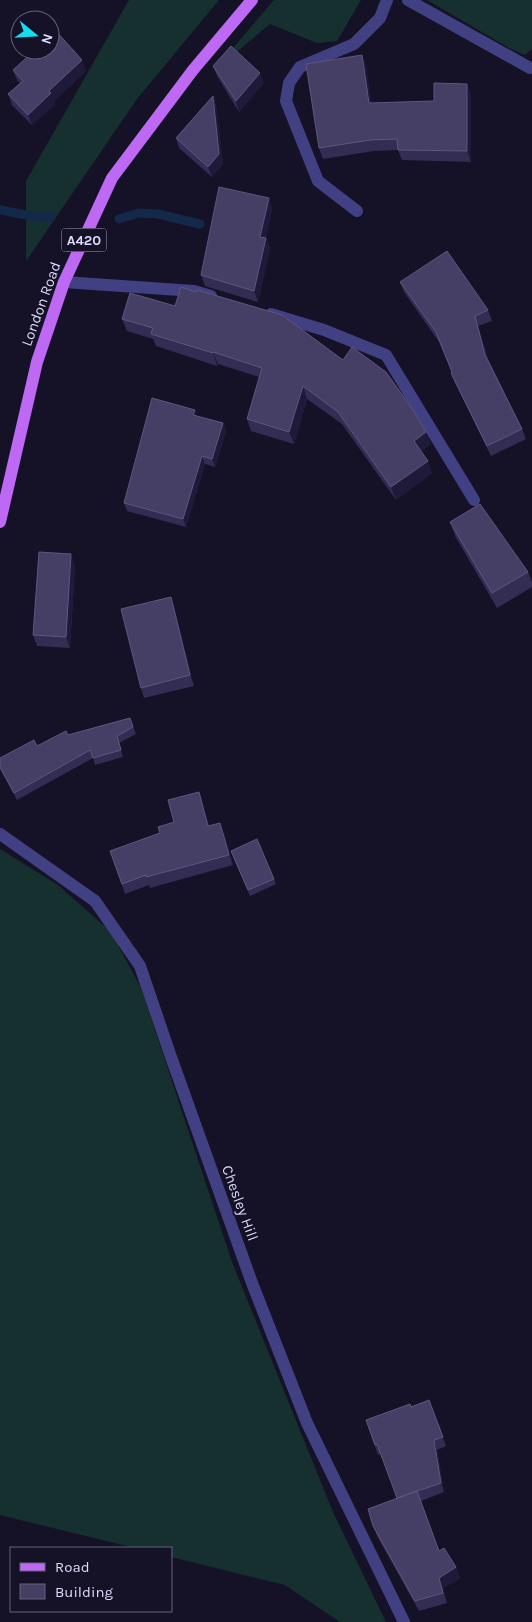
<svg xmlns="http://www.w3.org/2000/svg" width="532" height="1622" font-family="Karla,sans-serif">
<rect width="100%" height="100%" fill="#151227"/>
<path fill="#15302f" d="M 129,0 L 219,0 L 137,99 L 26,261 L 26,181 Z
M 274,0 L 361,0 L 337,41 L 317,43 L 270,24 L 234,54 L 232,49 Z
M 427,0 L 532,0 L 532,49 L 525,55 L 509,48 Z
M 0,849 L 58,885 L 111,932 L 141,988 L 232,1262 L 333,1512 L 386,1622 L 340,1622 L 285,1585 L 171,1557 L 171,1548 L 135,1548 L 0,1515 Z"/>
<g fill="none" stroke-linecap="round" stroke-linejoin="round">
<path stroke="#12294a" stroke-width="9" d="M 0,210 L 37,217 L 51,217
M 119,219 L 138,213 L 158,214 L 200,224"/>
<path stroke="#414082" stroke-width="12" d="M 408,0 L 530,68
M 357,211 L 318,181 L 286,101 L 289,83 L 300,67 L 354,44 L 380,18 L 387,0
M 64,282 L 194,291 L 211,296
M 271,314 L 324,330 L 386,355 L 474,500"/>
<path stroke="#414082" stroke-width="12" d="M 0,834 L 95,901 L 140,966 L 171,1057 L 252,1283 L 307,1423 L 404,1622"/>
<path stroke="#bd69f4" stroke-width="12" d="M 0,522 L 37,362 L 64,282 L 112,178 L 193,70 L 252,0"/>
</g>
<path fill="#332c53" d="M 362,55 L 366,66 L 371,103 L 434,101 L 467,84 L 471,95 L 471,162 L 402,160 L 398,150 L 374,151 L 323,159 L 319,148 Z
M 213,66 L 264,83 L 239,112 L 217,76 Z
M 13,70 L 86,71 L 54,101 L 55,104 L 32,125 L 12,105 L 8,94 L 20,83 L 17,80 Z
M 213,96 L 216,106 L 223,164 L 212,177 L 179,148 L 176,138 Z
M 269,198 L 272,208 L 266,238 L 270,248 L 258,302 L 205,286 L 201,275 Z
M 400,282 L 488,310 L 492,321 L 478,326 L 488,359 L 522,429 L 526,439 L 491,456 L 455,383 L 451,373 L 452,372 L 439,342 L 404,292 Z
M 130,293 L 431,444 L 421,451 L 432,473 L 396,500 L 342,424 L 307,399 L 294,444 L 251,431 L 247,419 L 259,377 L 218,364 L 217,366 L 156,346 L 153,339 L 127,331 L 122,319 Z
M 195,410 L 197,416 L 223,423 L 226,431 L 215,467 L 205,464 L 186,527 L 127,511 L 124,503 Z
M 450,522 L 528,572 L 532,582 L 532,587 L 497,608 L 455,536 Z
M 75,565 L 70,648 L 37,646 L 33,635 Z
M 171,597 L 174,607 L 194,686 L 144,698 L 141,688 Z
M 130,718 L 136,734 L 119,743 L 123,757 L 95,765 L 93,758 L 17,800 L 0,769 L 0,758 L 68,735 Z
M 199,792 L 202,803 L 209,826 L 224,833 L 233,865 L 150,888 L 149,885 L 125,894 L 110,851 L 160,833 L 174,822 Z
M 233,856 L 274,879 L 276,884 L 250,896 Z
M 429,1400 L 446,1446 L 437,1450 L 444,1492 L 421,1501 L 439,1551 L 456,1567 L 460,1578 L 443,1588 L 447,1603 L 419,1611 L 377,1536 L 368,1509 L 397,1498 L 381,1454 L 378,1455 L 366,1420 L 411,1407 Z"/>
<path fill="#1f1a3a" d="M 362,55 L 366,66 L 373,114 L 369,103 Z
M 82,60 L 86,71 L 54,101 L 55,104 L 32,125 L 28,115 L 49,91 Z
M 260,73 L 264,83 L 239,112 L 236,101 Z
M 467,84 L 471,95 L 471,162 L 467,151 Z
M 213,96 L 216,106 L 223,164 L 212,177 L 208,167 Z
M 269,198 L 272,208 L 266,238 L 270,248 L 258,302 L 254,291 L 260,237 Z
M 475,316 L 478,326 L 489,366 L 485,355 Z
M 213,352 L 218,364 L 217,366 L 213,353 Z
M 303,386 L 307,399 L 294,444 L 289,432 Z
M 195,410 L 198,418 L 193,415 Z
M 223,423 L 226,431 L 215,467 L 212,459 Z
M 426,432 L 431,444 L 418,453 L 414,441 Z
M 202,456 L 205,464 L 186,527 L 183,519 Z
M 428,461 L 432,473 L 396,500 L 391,487 Z
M 71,554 L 75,565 L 70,648 L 66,637 Z
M 171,597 L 174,607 L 194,686 L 190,675 Z
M 220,823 L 224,833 L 233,865 L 229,855 Z
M 434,1440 L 437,1450 L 444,1492 L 441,1483 Z
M 456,1567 L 460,1578 L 443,1588 L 447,1603 L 439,1578 Z"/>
<path fill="#453f65" stroke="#5d577d" d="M 56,31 L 82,60 L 49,91 L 51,93 L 28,115 L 8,94 L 23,81 L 13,70 L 35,50 L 50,50 L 50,36 Z
M 231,46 L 260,73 L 236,101 L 213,66 Z
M 362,55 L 369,103 L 434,101 L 434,83 L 467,84 L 467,151 L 398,150 L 397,139 L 370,140 L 319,148 L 306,64 Z
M 213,96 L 219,154 L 208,167 L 176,138 Z
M 219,187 L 269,198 L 260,237 L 266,238 L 254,291 L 201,275 Z
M 447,251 L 488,310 L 475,316 L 485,355 L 522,429 L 487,446 L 451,373 L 452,372 L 436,332 L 400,282 Z
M 181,287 L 196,292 L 197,290 L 282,315 L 343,360 L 352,347 L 386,372 L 413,410 L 426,432 L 414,441 L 428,461 L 391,487 L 338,412 L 303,386 L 289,432 L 247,419 L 262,368 L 213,352 L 213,353 L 151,334 L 153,328 L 122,319 L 130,293 L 175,306 Z
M 152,398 L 195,410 L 193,415 L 223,423 L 212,459 L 202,456 L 183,519 L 124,503 Z
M 480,504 L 528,572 L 492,593 L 450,522 Z
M 39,552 L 71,554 L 66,637 L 33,635 Z
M 171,597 L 190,675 L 141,688 L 121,609 Z
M 130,718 L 133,727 L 117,736 L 121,750 L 93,758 L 90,750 L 14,793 L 0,767 L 0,758 L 34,740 L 37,746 L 66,731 L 68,735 Z
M 199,792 L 208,826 L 220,823 L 229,855 L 146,877 L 146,875 L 122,884 L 110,851 L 160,833 L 158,827 L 174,822 L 168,800 Z
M 257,839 L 274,879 L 248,890 L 231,851 Z
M 429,1400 L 443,1437 L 434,1440 L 441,1483 L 397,1498 L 377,1444 L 375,1445 L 366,1420 L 410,1404 L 411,1407 Z
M 417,1491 L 439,1551 L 444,1548 L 456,1567 L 439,1578 L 443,1593 L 415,1601 L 373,1526 L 368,1509 Z"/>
<g text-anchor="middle" stroke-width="4" stroke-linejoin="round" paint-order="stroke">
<rect fill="#151227" stroke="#a19ebc" stroke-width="1" x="61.5" y="228.5" width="45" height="23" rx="4"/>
<g font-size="14" font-weight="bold" fill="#dddafc">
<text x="84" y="245">A420</text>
</g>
<g font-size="15" fill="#dddafc" stroke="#151227">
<text transform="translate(41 304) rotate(-70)" y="5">London Road</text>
<text transform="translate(240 1203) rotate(70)" y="5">Chesley Hill</text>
</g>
</g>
<rect x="10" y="1547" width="162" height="65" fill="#151227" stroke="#65627c"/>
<rect x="20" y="1563" width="25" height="8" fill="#bd69f4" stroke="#65627c"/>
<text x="55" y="1572" font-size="15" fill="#dddafc">Road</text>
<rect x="20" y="1584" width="25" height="15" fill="#453f65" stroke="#65627c"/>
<text x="55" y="1597" font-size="15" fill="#dddafc">Building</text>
<g transform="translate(35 35) rotate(108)"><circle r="24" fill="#151227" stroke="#65627c"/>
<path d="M0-4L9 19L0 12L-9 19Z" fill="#14deee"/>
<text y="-8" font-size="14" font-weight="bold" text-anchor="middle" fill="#dddafc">N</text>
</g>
</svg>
